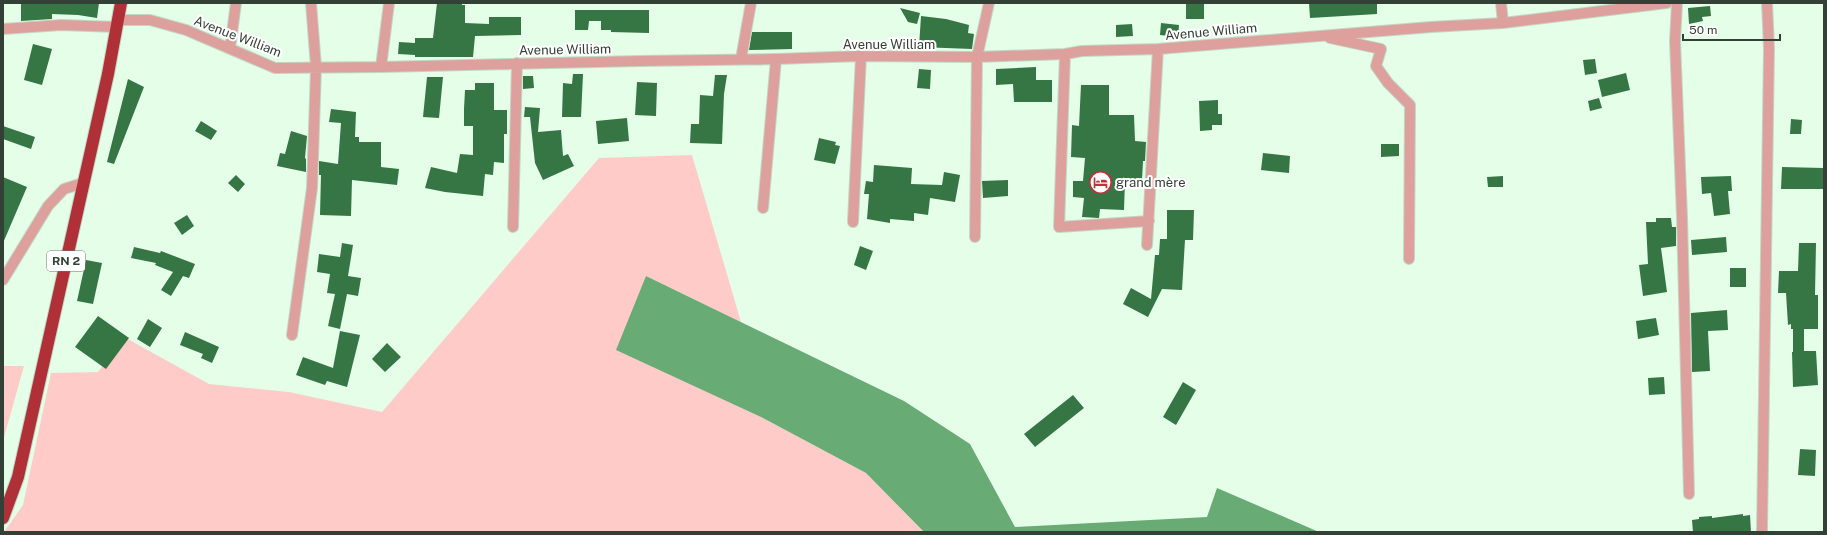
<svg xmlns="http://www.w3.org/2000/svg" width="1827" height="535" font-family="'Public Sans',sans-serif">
<rect width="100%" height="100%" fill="#e5fee8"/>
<path fill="#fecbc8" d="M 692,155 L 741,322 L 646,276 L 761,417 L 866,473 L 924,532 L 4,532 L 23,505 L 51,373 L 98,372 L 124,337 L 209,384 L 289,392 L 382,412 L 599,158 Z
M 3,366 L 24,366 L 3,441 Z"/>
<path fill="#69ab75" d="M 646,276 L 904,401 L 970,444 L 1015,527 L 1207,517 L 1217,488 L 1319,532 L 924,532 L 866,473 L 761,417 L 616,350 Z"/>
<path fill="#357644" d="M 21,3 L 99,3 L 97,18 L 78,15 L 52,14 L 52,19 L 21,21 Z
M 437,3 L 462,3 L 462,5 L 465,5 L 465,23 L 489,24 L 489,17 L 521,17 L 521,35 L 475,36 L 473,57 L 415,57 L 415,55 L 398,54 L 399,42 L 415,43 L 415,38 L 433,38 Z
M 1186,3 L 1204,3 L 1204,19 L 1186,19 Z
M 1309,3 L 1377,3 L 1377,14 L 1310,18 Z
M 1710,6 L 1711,16 L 1702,17 L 1703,21 L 1689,24 L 1688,8 Z
M 900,8 L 920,13 L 917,24 L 908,22 Z
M 575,10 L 649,10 L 649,33 L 611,32 L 611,30 L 601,30 L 601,21 L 589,21 L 588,30 L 575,30 Z
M 921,16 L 946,19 L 969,25 L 968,33 L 974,34 L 972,49 L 919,47 Z
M 1161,23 L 1179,25 L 1178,37 L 1160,35 Z
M 1132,24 L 1133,36 L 1116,37 L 1116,25 Z
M 752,32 L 792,32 L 792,49 L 749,50 Z
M 33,44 L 52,49 L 42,85 L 24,80 Z
M 1595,59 L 1597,73 L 1585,75 L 1583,60 Z
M 1036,67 L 1036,80 L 1052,80 L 1052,102 L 1014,102 L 1013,84 L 996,85 L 996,69 Z
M 919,69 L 931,70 L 930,89 L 917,88 Z
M 1626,73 L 1630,90 L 1602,97 L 1598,80 Z
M 573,74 L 583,74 L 581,117 L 562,117 L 563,83 L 572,84 Z
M 715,75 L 727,75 L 724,94 L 722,144 L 690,143 L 691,124 L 699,124 L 700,95 L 713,96 Z
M 523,76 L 533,76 L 534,88 L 523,89 Z
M 427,77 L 443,77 L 439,118 L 423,117 Z
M 128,79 L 144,87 L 114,164 L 107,162 Z
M 637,82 L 657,83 L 656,116 L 635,115 Z
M 475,83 L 494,83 L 494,110 L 507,110 L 507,134 L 504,134 L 504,163 L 494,162 L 493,175 L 485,174 L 483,196 L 445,192 L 425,188 L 431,167 L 457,173 L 460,154 L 473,155 L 473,126 L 464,126 L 464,109 L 465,90 L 475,90 Z
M 1081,85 L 1109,85 L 1109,115 L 1134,115 L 1135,141 L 1146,142 L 1145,161 L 1143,161 L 1142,180 L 1125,180 L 1124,210 L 1100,209 L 1099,218 L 1082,217 L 1084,198 L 1073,197 L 1073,181 L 1083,181 L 1085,158 L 1071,157 L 1072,125 L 1079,126 Z
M 1599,98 L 1602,108 L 1590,111 L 1588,101 Z
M 1218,100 L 1218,114 L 1222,114 L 1222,125 L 1212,125 L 1212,130 L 1200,131 L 1199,101 Z
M 525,107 L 540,108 L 538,132 L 561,130 L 563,156 L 568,154 L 574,166 L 543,180 L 535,163 L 530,117 L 524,117 Z
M 331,109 L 356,112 L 355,137 L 359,137 L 359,142 L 381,142 L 381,167 L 399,169 L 397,185 L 352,180 L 351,216 L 320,215 L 321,175 L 319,175 L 319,161 L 338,164 L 341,123 L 329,122 Z
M 627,118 L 629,141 L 598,144 L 596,121 Z
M 1791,119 L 1802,120 L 1801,134 L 1790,134 Z
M 201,121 L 217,131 L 211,140 L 195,131 Z
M 3,126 L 35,137 L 31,149 L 3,139 Z
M 291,131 L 307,136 L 305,158 L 306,159 L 306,172 L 277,166 L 280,153 L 285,154 Z
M 819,138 L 836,142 L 835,145 L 840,146 L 835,164 L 814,160 Z
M 1381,144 L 1399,144 L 1399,156 L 1381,157 Z
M 1263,153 L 1290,156 L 1289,173 L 1261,170 Z
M 874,165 L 912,168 L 911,184 L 942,185 L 944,172 L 960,175 L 955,202 L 930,198 L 928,215 L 914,213 L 914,221 L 890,219 L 890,223 L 867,219 L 869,194 L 864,194 L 866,181 L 873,182 Z
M 1782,167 L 1824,168 L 1824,189 L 1781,189 Z
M 236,175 L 245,184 L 238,192 L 228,183 Z
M 1503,176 L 1503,187 L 1488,187 L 1487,177 Z
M 1731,176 L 1732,191 L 1728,191 L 1730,214 L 1714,216 L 1711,193 L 1702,194 L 1701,177 Z
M 3,177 L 27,187 L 3,243 Z
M 1008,180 L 1008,196 L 983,198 L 982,181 Z
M 1167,210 L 1194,210 L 1193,240 L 1185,240 L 1182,290 L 1162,289 L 1148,317 L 1123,304 L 1131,288 L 1151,299 L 1155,255 L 1159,255 L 1160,239 L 1167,239 Z
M 187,215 L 194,226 L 182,235 L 174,223 Z
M 1656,218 L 1671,218 L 1672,227 L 1676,227 L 1676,246 L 1661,248 L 1667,292 L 1643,296 L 1639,265 L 1648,264 L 1646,222 L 1656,222 Z
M 1726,237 L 1727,252 L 1692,255 L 1691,240 Z
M 342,243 L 353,245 L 348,276 L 361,278 L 358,296 L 347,294 L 340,329 L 328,326 L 335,294 L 327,293 L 330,274 L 317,272 L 319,254 L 340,257 Z
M 1799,243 L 1816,243 L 1815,295 L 1818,295 L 1818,329 L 1804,329 L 1804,351 L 1816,351 L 1818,385 L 1793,387 L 1792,352 L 1793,352 L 1793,329 L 1791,329 L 1791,324 L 1788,325 L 1786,293 L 1778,293 L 1779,271 L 1798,271 Z
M 860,246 L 873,251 L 866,270 L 854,265 Z
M 134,247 L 160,253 L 161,251 L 195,264 L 189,278 L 183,276 L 171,296 L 161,290 L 173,272 L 155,265 L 156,263 L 131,258 Z
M 86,260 L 102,263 L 93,304 L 77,301 Z
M 1730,268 L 1746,268 L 1746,287 L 1730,287 Z
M 1727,310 L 1728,330 L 1708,331 L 1710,371 L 1692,372 L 1691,313 Z
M 98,316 L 129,338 L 106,369 L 75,347 Z
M 1656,318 L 1659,335 L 1638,339 L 1636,321 Z
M 148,319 L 162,328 L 150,347 L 137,339 Z
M 340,331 L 360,335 L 347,387 L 327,381 L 325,385 L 296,375 L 303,357 L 333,368 Z
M 185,332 L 219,347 L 212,363 L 201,358 L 203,354 L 180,345 Z
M 387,343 L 401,357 L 385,372 L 372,359 Z
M 1664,377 L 1665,394 L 1649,395 L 1648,378 Z
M 1183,382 L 1196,390 L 1176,425 L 1163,417 Z
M 1073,395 L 1084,408 L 1035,447 L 1024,434 Z
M 1800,449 L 1816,450 L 1815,476 L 1798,475 Z
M 1743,514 L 1743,516 L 1750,515 L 1751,532 L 1693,532 L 1692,520 L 1699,519 L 1699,517 L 1712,516 L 1712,518 Z"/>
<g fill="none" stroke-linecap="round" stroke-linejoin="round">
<defs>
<path id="minor" d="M 1501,3 L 1503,23
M 1677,3 L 1675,41 L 1682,217 L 1689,494
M 118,20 L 150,20 L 186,30 L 275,68 L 381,67 L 640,61 L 776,59 L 861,56 L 977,57 L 1065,54 L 1082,51 L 1158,49 L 1431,27 L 1503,23 L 1667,3
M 3,29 L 61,25 L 117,27
M 1330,38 L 1381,49 L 1376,66 L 1388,83 L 1410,105 L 1409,259
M 230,48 L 236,3
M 1065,54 L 1059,227 L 1149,221
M 741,59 L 751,3
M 381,67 L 389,3
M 763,208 L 776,59
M 853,222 L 861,56
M 513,227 L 517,63
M 975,237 L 977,57 L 989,3
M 1147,245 L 1158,49
M 3,280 L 48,206 L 64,189 L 83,183
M 292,335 L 312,188 L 316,67 L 311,3
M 1762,532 L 1769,48 L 1767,3"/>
<path id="highway" d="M 3,518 L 18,477 L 108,74 L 121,3"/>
</defs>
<use href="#minor" stroke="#c1d8c4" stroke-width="12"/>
<use href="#highway" stroke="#c1d8c4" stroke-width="14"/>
<use href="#minor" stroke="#dda09d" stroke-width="10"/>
<use href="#highway" stroke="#af3037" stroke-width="12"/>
</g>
<defs>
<symbol id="hotel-ring" viewBox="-11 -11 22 22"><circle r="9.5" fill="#fff" stroke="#c1313a" stroke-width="1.5"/><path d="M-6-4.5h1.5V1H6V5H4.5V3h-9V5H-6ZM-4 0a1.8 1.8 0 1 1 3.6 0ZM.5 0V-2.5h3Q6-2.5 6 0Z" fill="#c1313a"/></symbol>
</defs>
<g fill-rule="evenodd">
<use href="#hotel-ring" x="1088" y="170" width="25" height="25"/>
</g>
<g text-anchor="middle" stroke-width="4" stroke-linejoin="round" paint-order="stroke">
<rect fill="#fff" stroke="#707972" stroke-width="1" x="47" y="251" width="38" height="20" rx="3"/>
<g font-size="12" font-weight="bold" fill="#334035">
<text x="66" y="265">RN 2</text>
</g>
<g font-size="13" fill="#334035" stroke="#fff">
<text transform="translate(1211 31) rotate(-5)" y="5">Avenue William</text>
<text transform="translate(238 36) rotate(21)" y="5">Avenue William</text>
<text x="889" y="49">Avenue William</text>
<text transform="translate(565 49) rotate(-1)" y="5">Avenue William</text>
</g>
<g font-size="13" fill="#334035" stroke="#fff" text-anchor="start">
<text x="1116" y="187">grand mère</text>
</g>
</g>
<rect width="1827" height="535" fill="none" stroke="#334035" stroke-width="8"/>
<path d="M1683 34v6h97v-6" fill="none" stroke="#334035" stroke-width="2"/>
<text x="1689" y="34" font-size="12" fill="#334035" stroke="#ffffff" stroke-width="3" paint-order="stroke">50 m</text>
</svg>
